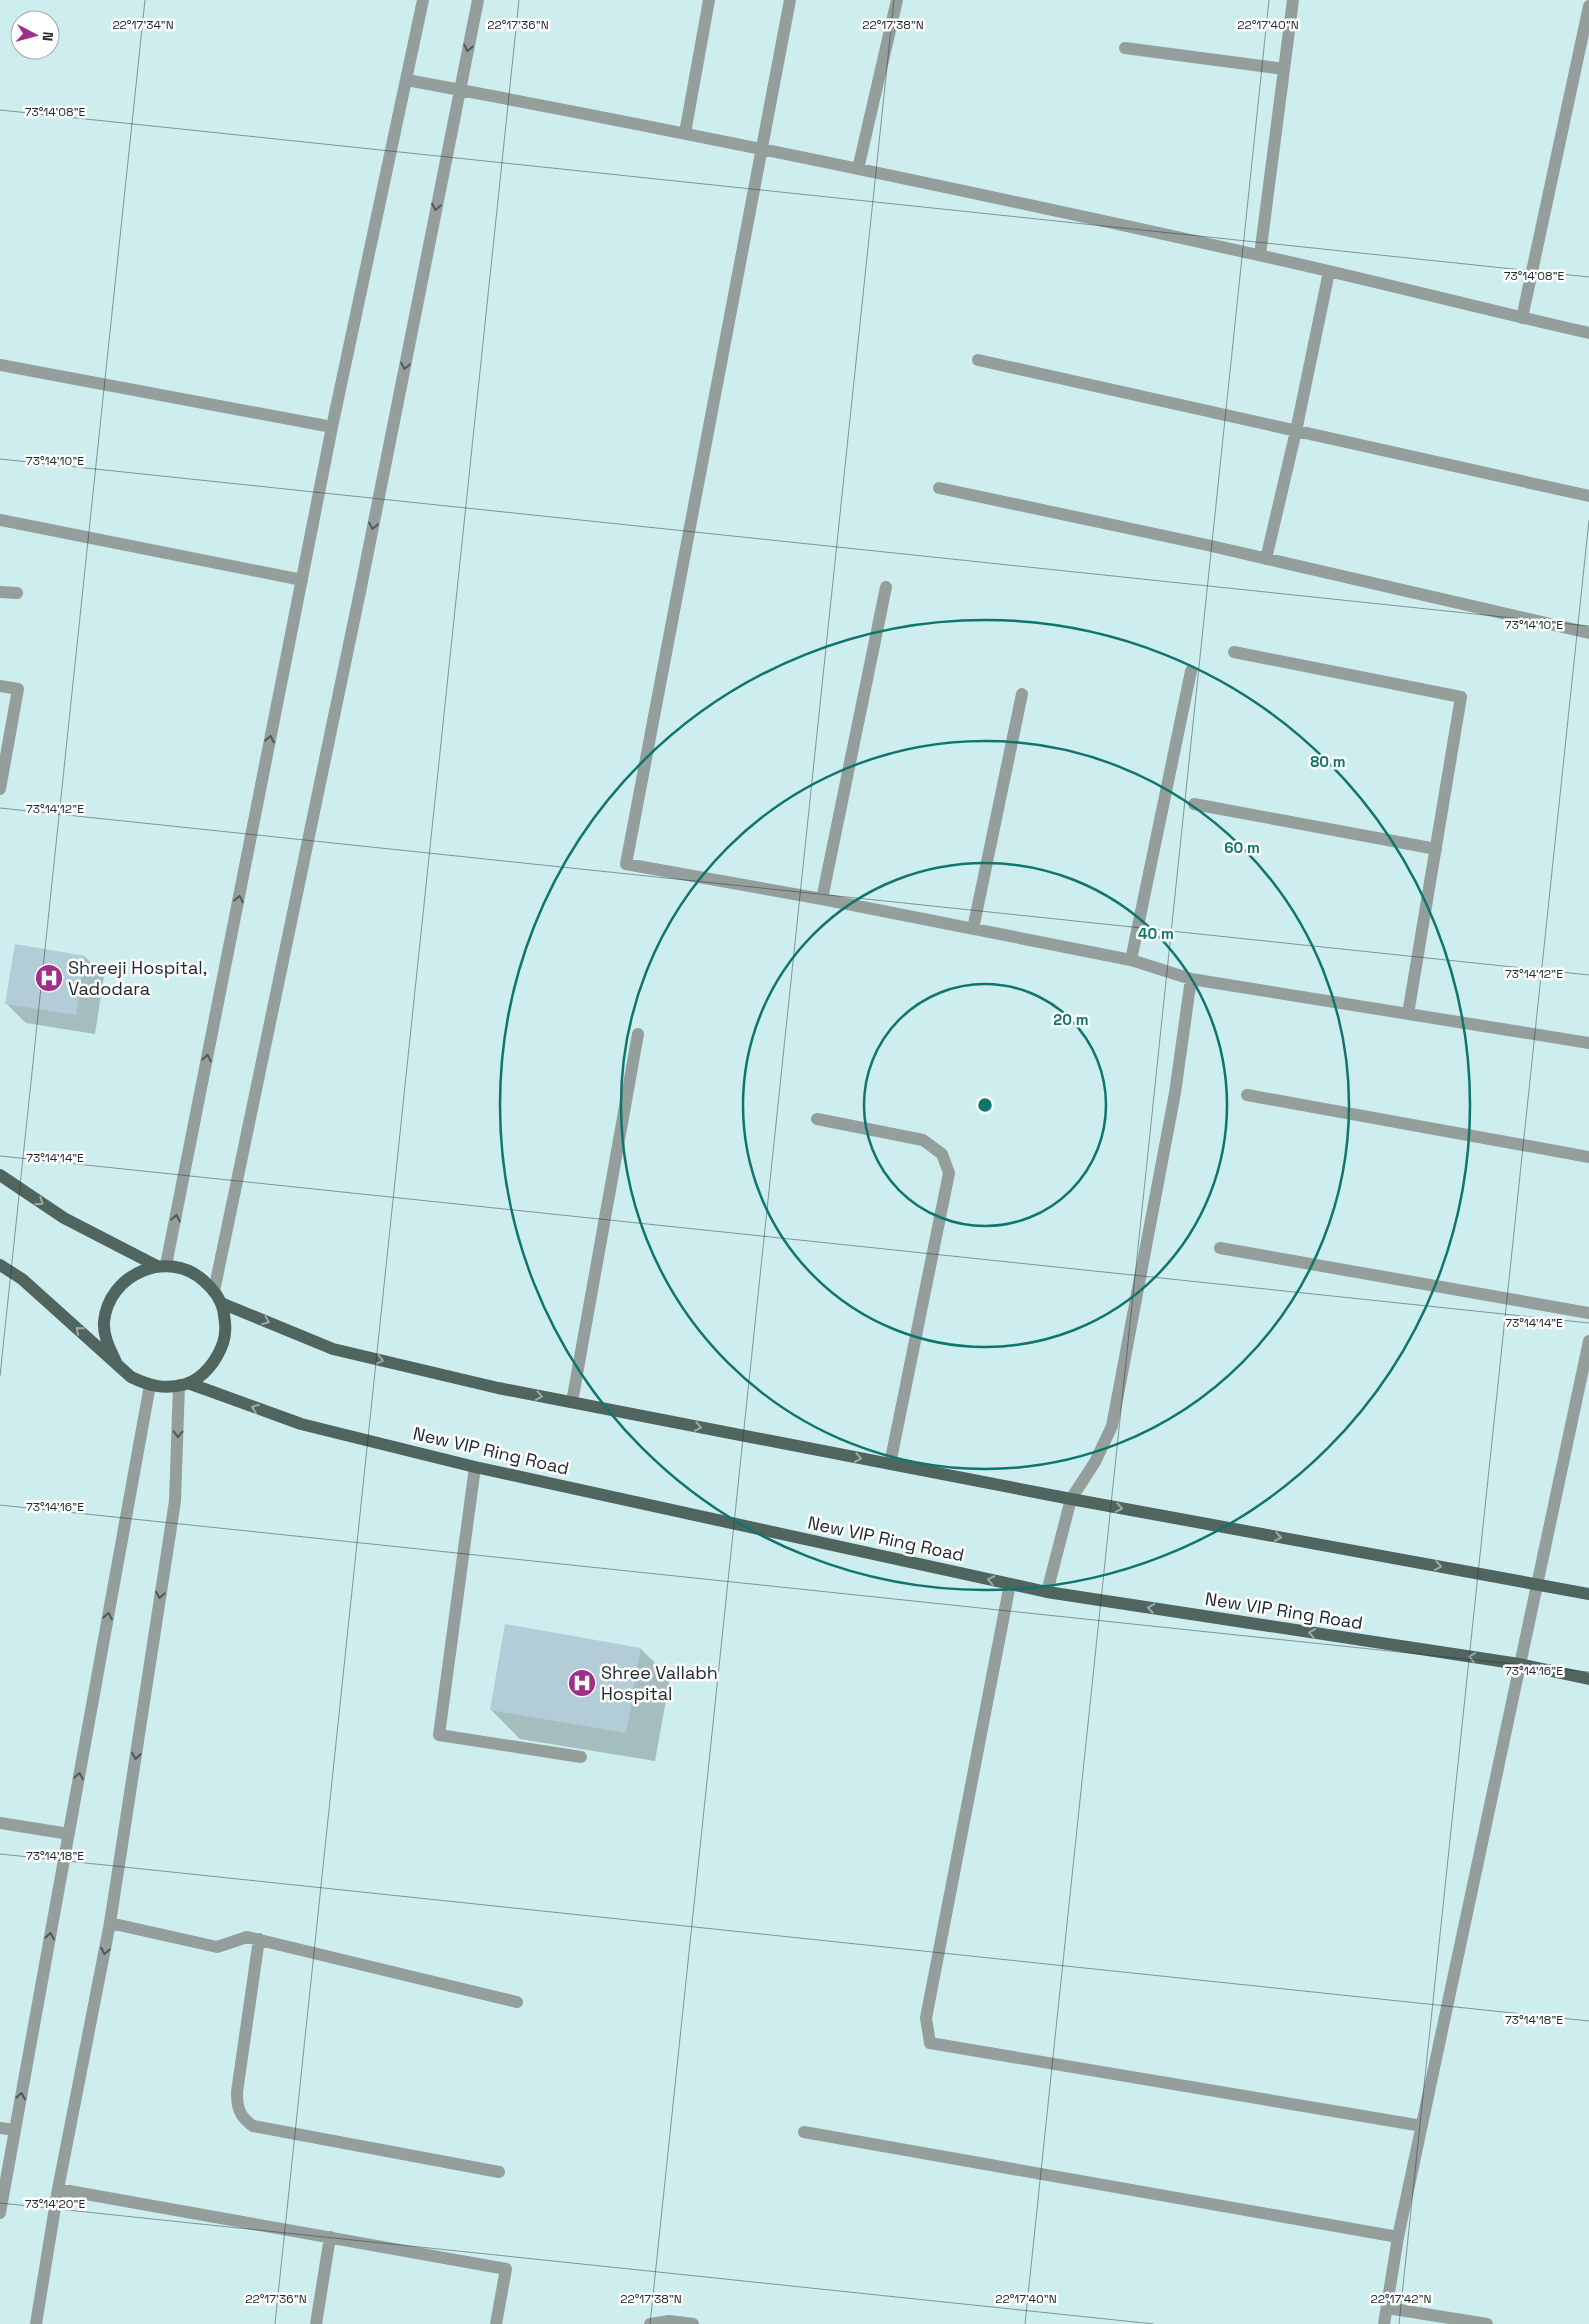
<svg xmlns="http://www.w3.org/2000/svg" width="1589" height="2324" font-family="'Space Grotesk',sans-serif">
<rect width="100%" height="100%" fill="#cdedee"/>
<path fill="#0003" d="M 85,957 L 104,976 L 95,1034 L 26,1023 L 7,1004 Z
M 641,1649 L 670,1678 L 655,1761 L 520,1739 L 491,1710 Z"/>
<path fill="#b2ccd8" d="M 15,944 L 85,956 L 76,1015 L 5,1004 Z
M 505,1624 L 641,1648 L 626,1733 L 490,1710 Z"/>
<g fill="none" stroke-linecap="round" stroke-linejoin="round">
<path stroke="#949f9b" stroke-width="12" d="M 790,0 L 626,864 L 822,899 L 1131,960 L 1191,979 L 1589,1043
M 1125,48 L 1284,69
M 407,80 C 692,133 975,192 1258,255 C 1368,279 1478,308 1589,333
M 685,133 L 709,0
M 858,169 L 897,0
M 1260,255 L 1293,0
M 1522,318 L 1589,6
M 978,360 L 1589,496
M 0,365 L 332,427
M 939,488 L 1207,545 L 1589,633
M 0,520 L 302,580
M 1266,559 L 1296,431 L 1329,272
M 0,592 L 17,593
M 1234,652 L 1461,697 L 1408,1014
M 0,686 L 18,689 L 0,789
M 1194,804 L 1436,849
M 822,899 L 886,587
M 973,929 L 1022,694
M 1131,960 L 1191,671
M 1247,1095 L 1589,1157
M 817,1119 L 923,1140 L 942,1154 L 949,1173 L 890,1464
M 1220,1248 L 1589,1313
M 166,1265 L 332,427 L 423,0
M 214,1291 L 361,587 L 478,0
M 572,1402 L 638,1034
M 475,1467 L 439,1735 L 581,1757
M 1010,1584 L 926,2018 L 930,2043 L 1422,2126
M 1047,1592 L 1071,1499 L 1095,1462 L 1112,1426 L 1175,1093 L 1191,979
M 0,1823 L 69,1834
M 110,1923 L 217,1947 L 247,1937 L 517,2002
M 259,1939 L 237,2092 C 237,2108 239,2116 253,2126 L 499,2172
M 0,2128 L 15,2130
M 804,2132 L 1398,2237
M 58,2189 L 506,2269 L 496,2324
M 0,2213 L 150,1385
M 1387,2308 L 1487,2324
M 36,2324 L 58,2189 L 110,1923 L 175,1501 L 179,1385
M 316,2324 L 330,2237
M 650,2324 L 669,2321 L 693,2324
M 1384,2324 L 1398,2237 L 1589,1341"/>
<path stroke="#50655e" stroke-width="12" d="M 0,1175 L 64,1218 L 157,1266
M 0,1265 L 22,1279 L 131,1377 C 150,1386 165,1390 186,1384 C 204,1378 217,1360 223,1343 C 227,1332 225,1320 223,1309 C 220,1297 213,1289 204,1281 C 168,1248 108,1274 104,1322 C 103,1336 110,1349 116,1362
M 221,1303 L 333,1349 L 498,1388 L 1071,1499 L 1589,1594
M 188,1383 L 301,1424 L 475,1467 L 1047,1592 L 1519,1664 L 1589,1679"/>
</g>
<defs><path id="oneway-chevron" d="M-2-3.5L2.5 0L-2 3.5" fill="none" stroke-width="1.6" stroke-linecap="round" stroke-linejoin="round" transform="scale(1.25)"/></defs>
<g stroke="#4e5a58">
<use href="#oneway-chevron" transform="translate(468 48) rotate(102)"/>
<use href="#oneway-chevron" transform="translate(436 207) rotate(101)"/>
<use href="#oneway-chevron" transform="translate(405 366) rotate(101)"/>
<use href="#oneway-chevron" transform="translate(373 526) rotate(101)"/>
<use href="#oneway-chevron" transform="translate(270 739) rotate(-79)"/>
<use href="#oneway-chevron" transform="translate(239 899) rotate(-79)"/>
<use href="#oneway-chevron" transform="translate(207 1058) rotate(-79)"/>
<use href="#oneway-chevron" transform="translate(176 1218) rotate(-79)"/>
<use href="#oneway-chevron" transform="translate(178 1434) rotate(92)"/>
<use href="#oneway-chevron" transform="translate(160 1595) rotate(99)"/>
<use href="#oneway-chevron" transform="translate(108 1616) rotate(-80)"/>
<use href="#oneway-chevron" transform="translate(136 1756) rotate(99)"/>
<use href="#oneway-chevron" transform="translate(79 1776) rotate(-80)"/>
<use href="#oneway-chevron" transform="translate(50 1936) rotate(-80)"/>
<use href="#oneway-chevron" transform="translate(105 1951) rotate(101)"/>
<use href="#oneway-chevron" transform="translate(21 2096) rotate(-80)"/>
</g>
<g stroke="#9faaa6">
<use href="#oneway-chevron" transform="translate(40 1202) rotate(34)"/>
<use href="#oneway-chevron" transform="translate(266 1321) rotate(22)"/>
<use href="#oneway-chevron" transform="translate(79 1330) rotate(-139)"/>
<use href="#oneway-chevron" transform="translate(380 1360) rotate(13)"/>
<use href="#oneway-chevron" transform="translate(539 1396) rotate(11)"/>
<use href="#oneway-chevron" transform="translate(255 1408) rotate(-160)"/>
<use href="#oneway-chevron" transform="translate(698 1427) rotate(11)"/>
<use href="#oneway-chevron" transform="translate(858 1458) rotate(11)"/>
<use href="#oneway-chevron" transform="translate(1119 1508) rotate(10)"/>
<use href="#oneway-chevron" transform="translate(1278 1537) rotate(10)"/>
<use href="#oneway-chevron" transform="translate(1438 1566) rotate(10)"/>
<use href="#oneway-chevron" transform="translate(991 1580) rotate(-168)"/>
<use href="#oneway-chevron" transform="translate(1151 1608) rotate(-171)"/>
<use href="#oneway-chevron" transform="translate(1312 1633) rotate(-171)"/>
<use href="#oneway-chevron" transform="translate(1472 1657) rotate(-171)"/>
</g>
<path fill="none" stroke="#202c2c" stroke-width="1" stroke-opacity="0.45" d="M 0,110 L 1589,277M 0,459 L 1589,626M 0,808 L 1589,975M 0,1156 L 1589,1323M 0,1376 L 145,0M 0,1505 L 1589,1672M 0,1854 L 1589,2021M 0,2203 L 1154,2324M 275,2324 L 519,0M 650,2324 L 894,0M 1025,2324 L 1269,0M 1399,2324 L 1589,520"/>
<g fill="none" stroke="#0f766e" stroke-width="2.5">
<circle cx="985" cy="1105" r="121"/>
<circle cx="985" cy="1105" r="242"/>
<circle cx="985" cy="1105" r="364"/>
<circle cx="985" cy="1105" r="485"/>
</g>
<defs>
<symbol id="hospital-disc" viewBox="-11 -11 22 22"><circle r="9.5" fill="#a12e89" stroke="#fff"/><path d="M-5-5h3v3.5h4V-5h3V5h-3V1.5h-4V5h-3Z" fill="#fff"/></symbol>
</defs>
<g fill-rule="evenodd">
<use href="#hospital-disc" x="33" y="962" width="32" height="32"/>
<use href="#hospital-disc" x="566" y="1667" width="32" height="32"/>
</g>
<g text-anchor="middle" stroke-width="5" stroke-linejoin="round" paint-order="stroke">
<g font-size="18" fill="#202c2c" stroke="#fff" text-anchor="start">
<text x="68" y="974">Shreeji Hospital,<tspan x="68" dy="21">Vadodara</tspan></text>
<text x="601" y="1679">Shree Vallabh<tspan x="601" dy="21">Hospital</tspan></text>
</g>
<g font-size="18" fill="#202c2c" stroke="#fff">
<text transform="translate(491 1451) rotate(13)" y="6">New VIP Ring Road</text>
<text transform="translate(886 1539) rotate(12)" y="6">New VIP Ring Road</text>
<text transform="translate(1284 1611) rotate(9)" y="6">New VIP Ring Road</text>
</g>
</g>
<g font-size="12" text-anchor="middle" fill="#202c2c" stroke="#fff" stroke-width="5" stroke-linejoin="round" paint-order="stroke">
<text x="143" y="29">22°17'34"N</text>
<text x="518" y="29">22°17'36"N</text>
<text x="893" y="29">22°17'38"N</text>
<text x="1268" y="29">22°17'40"N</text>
<text x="55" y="116">73°14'08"E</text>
<text x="1534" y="280">73°14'08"E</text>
<text x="55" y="465">73°14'10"E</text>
<text x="1534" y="629">73°14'10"E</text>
<text x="55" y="813">73°14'12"E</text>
<text x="1534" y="978">73°14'12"E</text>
<text x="55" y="1162">73°14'14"E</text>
<text x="1534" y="1327">73°14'14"E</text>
<text x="55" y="1511">73°14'16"E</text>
<text x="1534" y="1675">73°14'16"E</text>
<text x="55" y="1860">73°14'18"E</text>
<text x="1534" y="2024">73°14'18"E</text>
<text x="55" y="2208">73°14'20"E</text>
<text x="276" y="2303">22°17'36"N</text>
<text x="651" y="2303">22°17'38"N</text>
<text x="1026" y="2303">22°17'40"N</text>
<text x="1401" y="2303">22°17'42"N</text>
</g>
<circle cx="985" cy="1105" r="8" fill="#0f766e" stroke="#fff" stroke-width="2.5"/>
<g font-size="15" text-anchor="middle" font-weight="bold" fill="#0f766e" stroke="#fff" stroke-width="5" stroke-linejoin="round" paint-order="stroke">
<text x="1328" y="767">80 m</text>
<text x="1242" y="853">60 m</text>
<text x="1156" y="939">40 m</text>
<text x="1071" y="1025">20 m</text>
</g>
<g transform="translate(35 35) rotate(96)"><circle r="24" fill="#ffffff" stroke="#a6abab"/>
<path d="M0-4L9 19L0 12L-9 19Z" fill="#a12e89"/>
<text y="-8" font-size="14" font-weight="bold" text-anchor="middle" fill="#202c2c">N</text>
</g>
</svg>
